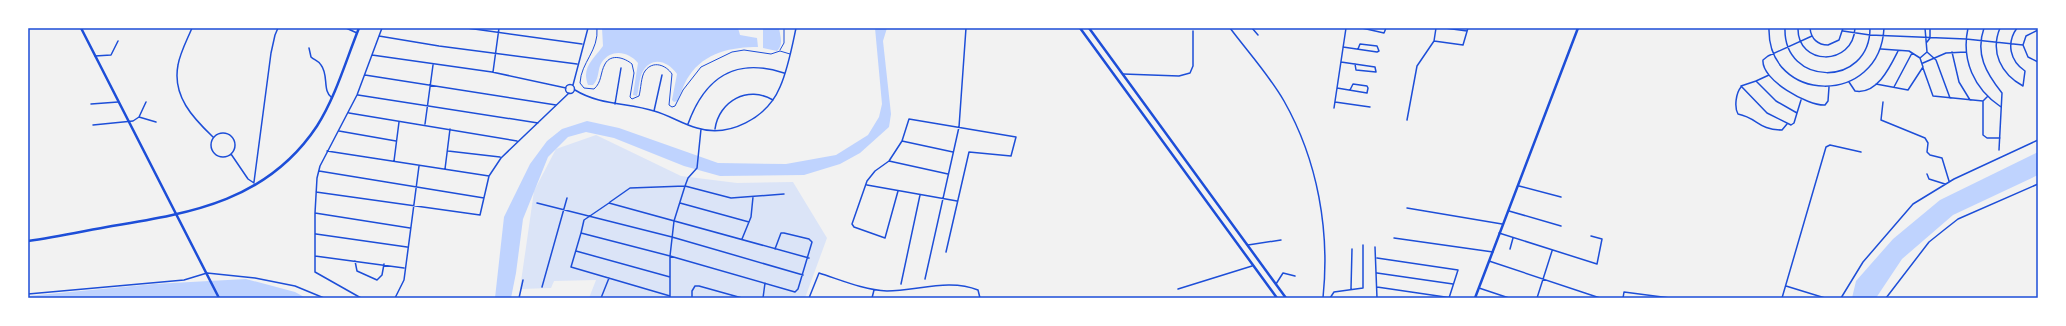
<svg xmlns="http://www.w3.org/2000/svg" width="2066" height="326" font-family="'Golos Text',sans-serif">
<rect width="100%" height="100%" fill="#f2f2f2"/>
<path fill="#dbe4f7" d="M 596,135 L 681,176 L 737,183 L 793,182 L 827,238 L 805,298 L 589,298 L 596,280 L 554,281 L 551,288 L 520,289 L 534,191 L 556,149 Z"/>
<path fill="#bfd3fe" d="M 602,28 L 738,28 L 740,35 L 757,38 L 758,47 C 732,47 705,52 689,76 C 684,83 681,93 677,101 L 674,102 L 672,100 L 677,74 C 668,61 652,56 643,71 C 639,78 639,89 637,96 L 633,95 L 638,63 C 629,52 612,48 602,62 C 597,69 600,78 593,85 L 588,85 C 581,67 594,59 603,46 Z
M 763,28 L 779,28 C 780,36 784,44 777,51 L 763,48 Z
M 875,28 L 887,28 L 883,41 L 891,114 L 889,127 L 860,153 L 840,164 L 804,175 L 720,176 L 684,166 L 614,138 L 586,132 L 568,137 L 548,157 L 523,219 L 516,273 L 511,298 L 495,298 L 504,217 L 530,164 L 547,141 L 562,129 L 587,121 L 619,128 L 718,163 L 786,164 L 836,155 L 868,135 L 879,117 L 882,104 Z
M 2038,152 L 2038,175 L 1953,215 L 1902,259 L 1876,298 L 1852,298 L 1856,281 L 1893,239 L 1940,200 Z
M 246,279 L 295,292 L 306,298 L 28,298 L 28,296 L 154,284 Z"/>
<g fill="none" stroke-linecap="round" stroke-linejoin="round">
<path stroke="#1d4ed8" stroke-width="1" d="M 597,28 C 599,51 581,62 580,83 L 584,88 L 594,89 C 602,82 600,73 605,64 C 611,53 625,58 632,64 L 634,73 L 630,97 L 632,99 L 639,96 C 641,89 641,76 645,71 C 653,60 666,65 672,74 L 669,105 L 672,107 L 675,106 L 683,90 L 701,67 L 732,52 L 744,50 L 771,54 L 780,51 L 790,54
M 780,50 L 784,43 L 784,28"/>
<path stroke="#1d4ed8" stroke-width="1.5" d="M 192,28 C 187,40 180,53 178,65 C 172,96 193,118 213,137
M 346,28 L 357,33
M 467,28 L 582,44
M 1230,28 C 1248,52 1269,75 1284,101 C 1318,161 1330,231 1323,298
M 1252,28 L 1258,35
M 1362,28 L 1384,33 L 1386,28
M 1445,28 L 1467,31
M 1769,28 C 1767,104 1880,107 1884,28
M 1785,28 C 1783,87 1870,88 1870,28
M 1798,28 C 1797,66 1853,67 1855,28
M 1810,28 C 1811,39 1818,45 1828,45 L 1839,40 L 1843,28
M 1925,28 L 1927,52
M 1968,28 C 1961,60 1974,89 2001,107
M 1984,28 C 1975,54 1986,73 2002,93 L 1999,150
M 2000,28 C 1990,52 2001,74 2023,86 L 2025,71 C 2010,61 2006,43 2017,28
M 2038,30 L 2026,36 L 2023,45 L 2028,57 L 2038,62
M 1843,31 L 1870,35 L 1966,39 L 2023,45
M 379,36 L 439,46 L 577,64
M 1812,36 L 1768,56 L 1763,60 C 1761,80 1808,106 1825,105 L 1828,101 L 1829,87
M 1434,41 L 1463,45 L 1468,28
M 1927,42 L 1930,38 L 1930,28
M 1343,47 L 1377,52 L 1379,51 L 1377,46 L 1360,44 L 1358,49
M 309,48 L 311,57 C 314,60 319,61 321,65 C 329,75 322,91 332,98
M 1952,52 L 1959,82 L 1970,100
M 372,55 L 492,72 L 566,88
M 95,56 L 111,55 L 118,41
M 1920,58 L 1927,52 L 1936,60 L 1950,98
M 1341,62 L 1375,67 L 1376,72 L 1356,70 L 1355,64
M 1923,63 L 1946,53 L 1966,52
M 1923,68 L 1933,96 L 1983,101
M 493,72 L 499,28
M 1123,74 L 1179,76 L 1190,73 L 1193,66 L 1193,31
M 365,75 L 556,105
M 1769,75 L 1756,81 L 1776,101 L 1797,113 L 1801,100
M 1756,81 L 1741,86 L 1767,113 L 1791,125 L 1794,123 L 1797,113
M 1849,82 L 1855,91 C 1877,95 1890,67 1898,51
M 1876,84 L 1908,90 L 1923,67 L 1920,58 L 1909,51 L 1881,49
M565.5 89a4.5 4.5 0 1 1 9 0a4.5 4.5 0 1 1-9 0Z
M 573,85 L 588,28
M 1741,87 C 1736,93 1734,107 1738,114 C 1758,118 1758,130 1782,130 L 1787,124
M 1894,87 L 1912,53
M 1337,88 L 1367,93 L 1368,88 L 1367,86 L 1353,84 L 1350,90
M 575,90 C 599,105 628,103 654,111 C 669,115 682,124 697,128 C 729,138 767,118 780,87 C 788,69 792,47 796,28
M 358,95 L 538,123
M 1987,97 L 1983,101 L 1983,135 L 1987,138 L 2000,138
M 1335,102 L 1370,107
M 1883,102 L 1881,120 L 1925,138 L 1928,143 L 1927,152 L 1930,155 L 1942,158 L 1949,181
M 91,104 L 118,102
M 615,104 L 621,68
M 1334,108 L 1346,28
M 654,111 L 662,75
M 349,113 L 517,141
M 139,117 L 156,122
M 1407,120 L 1417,66 L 1434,41 L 1436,28
M 425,124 L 433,65
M 688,124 C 705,77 735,57 784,73
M 93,125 L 133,121 L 139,117 L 146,102
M 715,129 C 719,101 748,85 773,100
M 339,131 L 396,141
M211 145a12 12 0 1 1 24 0a12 12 0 1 1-24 0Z
M 902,141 L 953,152
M 327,151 L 489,176
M 448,151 L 500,157
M 231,154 L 248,179 L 254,183
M 394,161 L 399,122
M 889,161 L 948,174
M 445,169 L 450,129
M 319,171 L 484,198
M 1927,174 L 1929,179 L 1945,184
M 254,182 L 271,53 L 275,35 L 278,28
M 867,185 L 957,201
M 1519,186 L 1561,197
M 898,191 L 885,238 L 854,227 L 852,224 L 867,181 L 875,171 L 889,161 L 902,141 L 909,119 L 1016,137 L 1011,156 L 969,152 L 946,252
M 316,192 L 480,215 L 489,176 L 501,158 L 569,93
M 610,202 L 630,188 L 685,186 L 731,198 L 784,194
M 537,203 L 672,237 L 803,275
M 680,203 L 749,222
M 1407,208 L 1502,224
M 1509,211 L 1561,226
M 315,213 L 410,228
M 581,233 L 584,220 L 609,203 L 809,258
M 1499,233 L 1597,264 L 1602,239 L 1591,236
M 316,234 L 407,247
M 1394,238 L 1493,252
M 742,239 L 751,217 L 753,197
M 1248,245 L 1281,240
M 1375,247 L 1377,298
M 1510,249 L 1513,238
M 576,251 L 670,277
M 315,256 L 404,268
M 1377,258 L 1458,270 L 1449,298
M 355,261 L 357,271 L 377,280 L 382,275 L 384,264
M 1489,261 L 1600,298
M 1377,273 L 1453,284
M 925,279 L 959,127 L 966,28
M 901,284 L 920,195
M 1276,284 L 1283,273 L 1295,276
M 1786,286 L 1825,298
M 542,287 L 567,198
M 1377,287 L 1452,298
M 1479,288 L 1509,298
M 1178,289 L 1252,266
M 1351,289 L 1352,249
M 28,294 L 184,280 L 207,273 L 255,278 L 295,286 L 324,298
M 670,296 L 571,267 L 581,233 L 670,256 L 795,292 L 798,289 L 812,242 L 809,239 L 784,233 L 781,233 L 775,249
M 361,298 L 315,272 L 315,213 L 317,178 L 320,166 L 357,95 L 382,28
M 395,298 L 404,280 L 419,166
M 519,298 L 523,280
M 601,298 L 609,278
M 670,298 L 670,256 L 674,221 L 685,186 L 688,178 L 697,168 L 701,129
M 692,298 L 692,291 L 695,286 L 699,286 L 742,298
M 763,298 L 765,283
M 809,298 L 819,273 C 841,280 864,290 887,291 C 917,291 949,278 978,290 L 980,298
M 872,298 L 874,290
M 1330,298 L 1334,292 L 1363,288 L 1363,245
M 1537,298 L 1552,251
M 1623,298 L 1624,292 L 1670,298
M 1782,298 L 1826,147 L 1830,145 L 1861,152
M 1841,298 L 1863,262 L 1913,204 L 1954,179 L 2038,140
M 1886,298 L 1929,242 L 1944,230 L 1958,219 L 2038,184"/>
<path stroke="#1d4ed8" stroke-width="2.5" d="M 81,28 L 219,298
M 1475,298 L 1578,28"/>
<path stroke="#1d4ed8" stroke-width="2.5" d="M 1080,28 L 1277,298
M 1089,28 L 1286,298"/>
<path stroke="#1d4ed8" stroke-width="2.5" d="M 28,241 C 56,237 84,231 112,226 C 193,213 268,200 317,126 C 336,96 346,60 359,28"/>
</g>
<rect width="2066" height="326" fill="none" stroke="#ffffff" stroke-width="58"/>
<rect x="29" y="29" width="2008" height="268" fill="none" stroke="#1d4ed8" stroke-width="1.5"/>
</svg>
